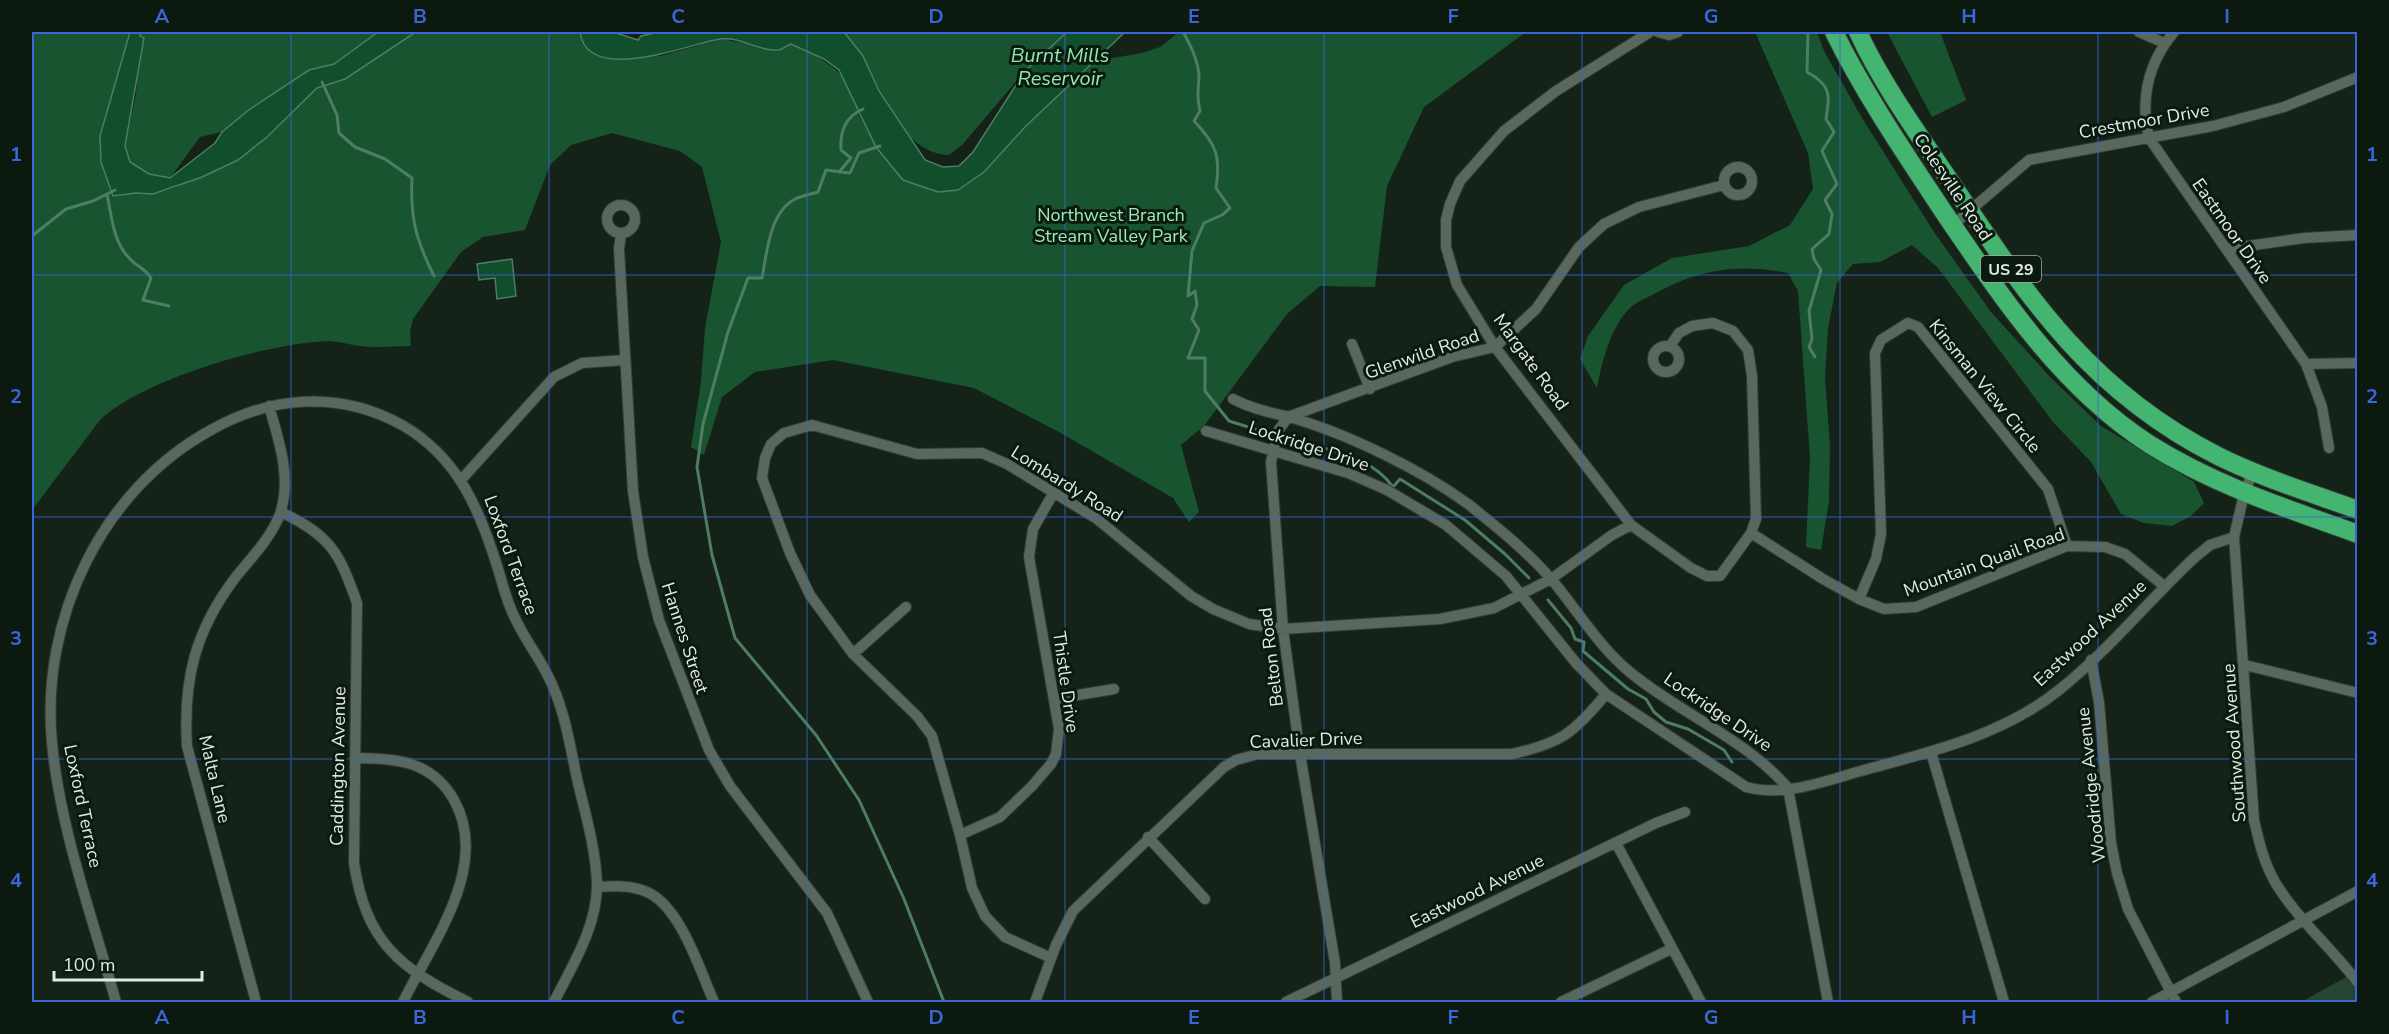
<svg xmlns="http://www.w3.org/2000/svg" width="2389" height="1034" font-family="'Nunito Sans',sans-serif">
<rect width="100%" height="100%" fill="#142218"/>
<path fill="#254530" d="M 2357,971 L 2357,1002 L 2301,1002 Z"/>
<path fill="#195431" d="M 32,32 L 130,32 L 100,136 L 113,196 L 136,193 L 153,194 L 174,188 L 238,160 L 267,137 L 317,88 L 345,79 L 416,32 L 580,32 L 581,40 L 660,56 L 722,39 L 779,50 L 791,44 C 826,60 853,73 859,115 L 903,180 L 984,172 L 1025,127 L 1095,61 L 1142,53 L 1160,47 L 1179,32 L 1526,32 L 1424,107 L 1387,186 L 1375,287 L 1320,286 L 1287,314 L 1204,426 L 1181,445 L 1199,512 L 1189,522 L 1173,498 L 1059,432 L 974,388 L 833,360 L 755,372 L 722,397 L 704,455 L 691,447 L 701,382 L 705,328 L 721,242 L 702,167 L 680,151 L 612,133 L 571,145 L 550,165 L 525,230 L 483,237 L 461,252 L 413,319 L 410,332 L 411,346 C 394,346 377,348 360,346 C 350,345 339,341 328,341 C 269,343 143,379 100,420 L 32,510 Z
M 141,32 L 378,32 L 334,64 L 309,71 L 250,109 L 222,132 L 200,137 L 170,178 L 149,174 L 130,162 L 125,146 L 136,94 Z
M 844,32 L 1067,32 L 1025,71 L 962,145 L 949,155 C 902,153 883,93 863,58 C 858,48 850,40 844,32 Z
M 1755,32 L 1817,32 L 1824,51 L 1862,118 L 1934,232 L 1991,312 L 2051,378 L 2101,426 L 2194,482 L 2204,503 L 2191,516 L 2172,526 L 2144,523 L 2121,514 L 2091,462 L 2053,422 L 1938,268 L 1912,245 L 1880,262 L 1853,264 L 1837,283 L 1828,328 L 1825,378 L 1830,446 L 1829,501 L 1821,550 L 1806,547 L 1810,458 L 1798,291 L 1788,273 C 1738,263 1699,269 1654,294 C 1647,298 1636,302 1630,308 C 1610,328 1602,362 1597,388 L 1580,359 L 1588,336 L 1624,285 L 1672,258 L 1749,246 L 1790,225 L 1813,189 L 1808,153 Z
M 1887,32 L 1940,32 L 1966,100 L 1932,117 Z"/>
<path fill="#114e2c" stroke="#4f7d63" stroke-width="1.5" d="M 130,32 L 141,32 L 140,36 L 144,38 L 125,146 L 130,162 L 149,174 L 170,178 L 215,143 L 222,132 L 250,109 L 309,70 L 334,64 L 378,32 L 416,32 L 345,79 L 317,88 L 267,137 L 238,160 L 202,177 L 153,194 L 136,193 L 113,196 L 101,162 L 100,136 Z
M 580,32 L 613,32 L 638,40 L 641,36 L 659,32 L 844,32 L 863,56 L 879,91 L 925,160 L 943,167 L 959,166 L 973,152 L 1025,71 L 1067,32 L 1125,32 L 1025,127 L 984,172 L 958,190 L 938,192 L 903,180 L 876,147 L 839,70 L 824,59 L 791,44 C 788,45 783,49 779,50 C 760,52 739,36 720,39 C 689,44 587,86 580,32 Z
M 512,259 L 516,296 L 497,299 L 495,278 L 479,280 L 477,264 Z"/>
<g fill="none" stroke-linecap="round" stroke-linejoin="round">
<path stroke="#4f7d63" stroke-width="3" d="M 1183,32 C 1190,44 1199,63 1199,78 C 1198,91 1197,98 1200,111 L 1194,121 C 1216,144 1221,156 1216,188 L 1230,208 L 1222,215 L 1204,223 L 1192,251 L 1188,296 L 1195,291 L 1197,305 L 1192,319 L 1199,330 L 1188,358 L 1205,358 L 1205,391 L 1229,421 L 1264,432
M 1808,32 L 1807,72 C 1831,85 1830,94 1826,119 L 1834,132 L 1822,151 L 1837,184 L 1825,200 L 1832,214 L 1829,234 L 1812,249 L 1814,259 L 1821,270 L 1809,311 L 1812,339 L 1809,347 L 1815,357
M 322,82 L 337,115 L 339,133 L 355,147 L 385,159 L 412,178 C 410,218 416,240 434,276
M 880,146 L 859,153 L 850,173 L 826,170 L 818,192 C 811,194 802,196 795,199 C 769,213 767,253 762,278 L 748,278 L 728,332 L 703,424 L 697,467 L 712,555 L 735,638 L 816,735 L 859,800 L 904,899 L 944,1002
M 839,172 L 851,158 L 841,150 C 840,131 845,117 863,109
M 107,195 C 112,217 113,242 130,259 C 138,268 143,266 151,278 L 143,300 L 169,306
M 32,236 L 66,209 L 93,201 L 115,190
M 1303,442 C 1335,452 1373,458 1393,487 L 1400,479 L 1465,520 L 1505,554 L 1529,578
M 1548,600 L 1571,628 L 1575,639 L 1584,642 L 1583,651 L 1628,689 L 1646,699 L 1654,712 L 1666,722 L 1688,729 L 1724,750 L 1732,762"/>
<defs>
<path id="street" d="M 1650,32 L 1556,91 L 1504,131 L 1460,181 L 1450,204 L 1446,220 L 1446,247 L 1457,285 L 1495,347 L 1609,496 L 1631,525 L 1691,568 L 1707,576 L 1720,576 L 1751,533 L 1756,519 L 1752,376 L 1748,350 L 1733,331 L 1713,323 L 1692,326 L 1679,333 L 1670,346
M 1658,32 L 1669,35 L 1678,32
M 2139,32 L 2164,43
M 2174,32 C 2148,63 2140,99 2149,138 L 2306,364 L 2322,407 L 2329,448
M1724 181a14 14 0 1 1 28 0a14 14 0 1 1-28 0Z
M607 219a14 14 0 1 1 28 0a14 14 0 1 1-28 0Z
M 1953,225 L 2029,160 L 2213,126 L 2284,107 L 2358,77
M 621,234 L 619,249 L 633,491 L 643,557 L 659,620 L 709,750 L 730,786 L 827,913 L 868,1002
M 2227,249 L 2304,238 L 2358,235
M 1352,344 L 1370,389
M1653 359a13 13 0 1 1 26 0a13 13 0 1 1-26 0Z
M 2306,364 L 2358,363
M 1233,399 C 1252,409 1269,412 1289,417 C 1346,433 1420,469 1468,504 C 1497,527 1528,552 1552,580 C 1578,611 1599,647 1631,673 C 1681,714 1746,739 1788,788 L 1828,1002
M 1288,417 L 1278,431 L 1271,462 L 1283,629 L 1300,754 L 1335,963 L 1337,1002
M 1288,417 L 1452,357 L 1495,347 L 1536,309 L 1579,247 L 1604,224 L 1639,207 L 1724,185
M 1206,431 L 1348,473 L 1387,490 L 1446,525 L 1506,576 L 1576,663 L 1606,694 L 1746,787 C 1781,797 1823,782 1857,772 C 1927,753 2002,736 2059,690 C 2108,651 2148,601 2194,558 L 2210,545 L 2234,537
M 2253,471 L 2244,494 L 2234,537 L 2254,820 C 2259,842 2264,863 2275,882 C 2297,919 2332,948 2358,983
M 461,480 L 554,377 L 582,363 L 625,360
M 281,512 C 331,536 339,552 357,603 L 354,863 C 366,942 399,968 468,1002
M 1751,533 L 1823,579 L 1859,599 L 1884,609 L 1916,607 L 2067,546 L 2105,547 L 2125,554 L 2164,586
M 1859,599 L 1876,559 L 1881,534 L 1875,353 L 1881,340 L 1908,323 L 1918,327 L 2048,489 L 2067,546
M 853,654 L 906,607
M 2091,660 L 2099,702 L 2111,843 L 2117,873 L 2128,909 L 2176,1002
M 2245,665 L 2358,693
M 1054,699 L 1114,689
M 1931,752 L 2004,1002
M 355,758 C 396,758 432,761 454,800 C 491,866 432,943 403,1002
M 960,835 L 1000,817 L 1032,786 L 1051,764 L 1056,754 L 1059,729 L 1029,557 L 1033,529 L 1054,492
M 1148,837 L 1205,899
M 1616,843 L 1701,1002
M 597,887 C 613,886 632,885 647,892 C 681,907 700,971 714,1002
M 1051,958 L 1005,937 L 985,916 L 972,888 L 960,835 L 932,736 L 917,716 L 853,654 L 810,595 L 790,553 L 762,478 L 765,458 L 771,444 L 784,433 L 812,425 L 917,454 L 982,453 L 1007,464 L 1097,519 L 1191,596 L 1213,609 L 1249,624 L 1283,629 L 1440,619 L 1494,608 L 1551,579 L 1612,535 L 1631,525
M 116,1002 C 93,919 60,829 52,743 C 40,620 101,490 211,430 C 271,396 339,390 402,425 C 458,457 480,510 498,569 C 503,585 507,603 515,618 C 524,638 538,656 548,676 C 565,709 570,747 578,783 C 586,816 596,850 597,885 C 597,927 572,966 554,1002
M 256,1002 L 187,746 C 183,680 195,631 235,578 C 251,558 271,538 280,514 C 292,478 279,441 269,406
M 1035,1002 L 1056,945 L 1073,911 L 1224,767 L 1236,760 L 1258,754 L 1511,754 C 1560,744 1574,733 1606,694
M 1286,1002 L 1656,823 L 1685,812
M 1561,1002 L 1671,949
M 2152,1002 L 2358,891"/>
<path id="highway" d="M 1834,32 C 1865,95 1906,155 1945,214 C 2003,299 2061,387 2149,444 C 2214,485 2285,508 2358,534
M 1858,32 C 1884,88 1922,139 1956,190 C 2031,302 2093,393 2218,456 C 2262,478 2311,493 2358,510"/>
</defs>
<use href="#street" stroke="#333c35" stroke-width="12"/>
<use href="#highway" stroke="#333c35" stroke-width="20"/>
<use href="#street" stroke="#58685c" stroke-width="10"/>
<use href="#highway" stroke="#43b571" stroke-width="18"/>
</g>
<path fill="none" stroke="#3a66da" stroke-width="1.5" stroke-opacity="0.55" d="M 291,32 L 291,1002M 549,32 L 549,1002M 807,32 L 807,1002M 1065,32 L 1065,1002M 1324,32 L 1324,1002M 1582,32 L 1582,1002M 1840,32 L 1840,1002M 2098,32 L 2098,1002M 32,275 L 2358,275M 32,517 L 2358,517M 32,759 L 2358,759"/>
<g text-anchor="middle" stroke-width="6" stroke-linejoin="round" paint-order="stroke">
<rect fill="#0b190f" stroke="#a1aca4" stroke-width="1.5" x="1981" y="256" width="60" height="26" rx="4.5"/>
<g font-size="16" font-weight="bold" fill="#e1ebe4">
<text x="2011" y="275">US 29</text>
</g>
<g font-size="18" fill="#e1ebe4" stroke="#0b190f">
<text transform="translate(2144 121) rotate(-10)" y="6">Crestmoor Drive</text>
<text transform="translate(1953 187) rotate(56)" y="6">Colesville Road</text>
<text transform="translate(2232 231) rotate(55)" y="6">Eastmoor Drive</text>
<text transform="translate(1422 354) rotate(-19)" y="6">Glenwild Road</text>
<text transform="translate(1531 362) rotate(54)" y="6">Margate Road</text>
<text transform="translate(1985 386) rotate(51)" y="6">Kinsman View Circle</text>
<text transform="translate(1309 446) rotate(18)" y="6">Lockridge Drive</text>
<text transform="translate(1067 484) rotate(32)" y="6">Lombardy Road</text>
<text transform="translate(511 555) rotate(70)" y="6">Loxford Terrace</text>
<text transform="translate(1984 562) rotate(-20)" y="6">Mountain Quail Road</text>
<text transform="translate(2090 633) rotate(-43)" y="6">Eastwood Avenue</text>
<text transform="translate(685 638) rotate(72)" y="6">Hannes Street</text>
<text transform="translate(1271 657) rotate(-97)" y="6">Belton Road</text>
<text transform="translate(1066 682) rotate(82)" y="6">Thistle Drive</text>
<text transform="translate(1718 712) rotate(34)" y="6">Lockridge Drive</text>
<text transform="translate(1306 740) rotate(-2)" y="6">Cavalier Drive</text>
<text transform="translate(2234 743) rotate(-94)" y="6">Southwood Avenue</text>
<text transform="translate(338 766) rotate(-89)" y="6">Caddington Avenue</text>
<text transform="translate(215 779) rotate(77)" y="6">Malta Lane</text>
<text transform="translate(2091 785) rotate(-96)" y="6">Woodridge Avenue</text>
<text transform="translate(83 806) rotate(78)" y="6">Loxford Terrace</text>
<text transform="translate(1477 891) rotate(-26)" y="6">Eastwood Avenue</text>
</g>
<g font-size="18" fill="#99edb4" stroke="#0b190f">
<text x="1111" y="221">Northwest Branch<tspan x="1111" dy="21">Stream Valley Park</tspan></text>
</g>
<g font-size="20" font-style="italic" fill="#93e8af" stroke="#0b190f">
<text x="1060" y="62">Burnt Mills<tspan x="1060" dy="23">Reservoir</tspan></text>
</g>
</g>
<rect width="2389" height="1034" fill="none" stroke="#0b190f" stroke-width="66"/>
<path d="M54 971v9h148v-9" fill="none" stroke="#e1ebe4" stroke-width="3"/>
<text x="63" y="971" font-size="18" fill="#e1ebe4" stroke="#0b190f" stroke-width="4.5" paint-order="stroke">100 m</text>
<rect x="33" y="33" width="2323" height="968" fill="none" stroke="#3a66da" stroke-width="2"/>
<g font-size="20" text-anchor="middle" font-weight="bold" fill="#3a66da">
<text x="162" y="23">A</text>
<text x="420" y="23">B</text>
<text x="678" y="23">C</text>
<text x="936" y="23">D</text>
<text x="1194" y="23">E</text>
<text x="1453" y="23">F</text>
<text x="1711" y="23">G</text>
<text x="1969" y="23">H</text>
<text x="2227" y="23">I</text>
<text x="16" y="161">1</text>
<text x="2372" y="161">1</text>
<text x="16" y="403">2</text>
<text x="2372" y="403">2</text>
<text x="16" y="645">3</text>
<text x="2372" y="645">3</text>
<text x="16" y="887">4</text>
<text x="2372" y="887">4</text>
<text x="162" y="1024">A</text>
<text x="420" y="1024">B</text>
<text x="678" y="1024">C</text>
<text x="936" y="1024">D</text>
<text x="1194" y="1024">E</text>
<text x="1453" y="1024">F</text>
<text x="1711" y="1024">G</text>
<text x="1969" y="1024">H</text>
<text x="2227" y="1024">I</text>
</g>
</svg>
